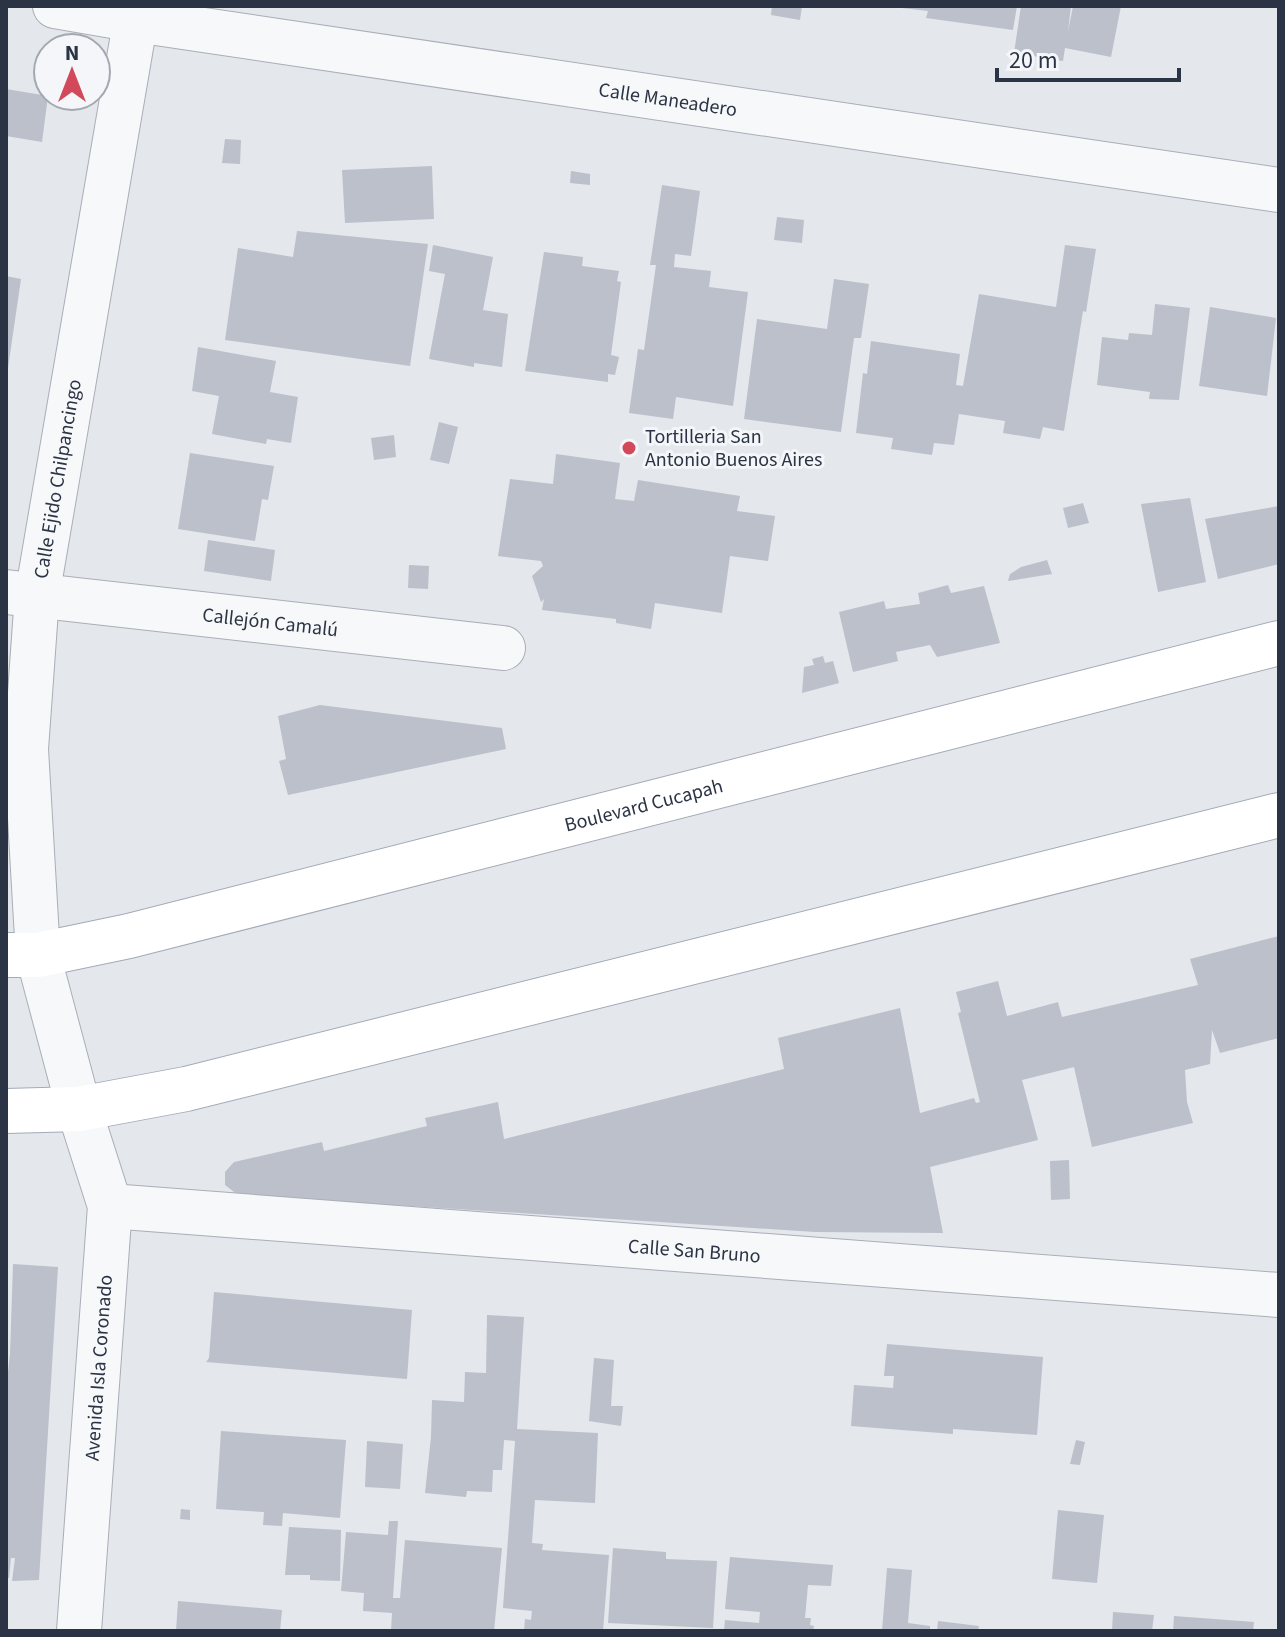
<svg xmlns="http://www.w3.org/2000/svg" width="1285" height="1637" font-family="'Source Sans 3',sans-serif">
<rect width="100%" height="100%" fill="#e4e7ec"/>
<path fill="#bbc0ca" d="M 772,6 L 802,6 L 800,20 L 771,15 Z
M 902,6 L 1017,6 L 1013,30 L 926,18 L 928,11 L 902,8 Z
M 1021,6 L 1071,6 L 1068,32 L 1073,6 L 1121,6 L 1111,57 L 1065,48 L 1063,61 L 1014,53 Z
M 6,89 L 48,96 L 42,142 L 6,136 Z
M 225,139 L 241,140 L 240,164 L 222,163 Z
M 432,166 L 434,219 L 345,223 L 342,170 Z
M 571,171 L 590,174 L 590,185 L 570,183 Z
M 662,185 L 700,191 L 691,256 L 675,254 L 674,267 L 711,271 L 709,287 L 748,292 L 733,406 L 676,397 L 673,419 L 629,413 L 638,349 L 644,350 L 656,265 L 650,265 Z
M 777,217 L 804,220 L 802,243 L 774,240 Z
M 297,231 L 428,244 L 410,366 L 225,340 L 238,248 L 293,257 Z
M 433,245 L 493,257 L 483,310 L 508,314 L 502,367 L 474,363 L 474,367 L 429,359 L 445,274 L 429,271 Z
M 1065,245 L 1096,249 L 1086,312 L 1083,311 L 1064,431 L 1043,427 L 1040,439 L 1003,433 L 1005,421 L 959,414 L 954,445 L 934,443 L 932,455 L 891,449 L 893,438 L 856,433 L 863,373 L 867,374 L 871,341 L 960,354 L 956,385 L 963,386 L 979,294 L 1056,307 Z
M 544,252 L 583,257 L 582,266 L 619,271 L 617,281 L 621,282 L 611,355 L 619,357 L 615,375 L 608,374 L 608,382 L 525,371 Z
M 6,276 L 21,279 L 8,368 L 6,368 Z
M 834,279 L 869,284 L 861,338 L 854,338 L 841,432 L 744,419 L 757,319 L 827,329 Z
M 1155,304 L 1190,308 L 1179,400 L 1149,399 L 1150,392 L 1097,385 L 1102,337 L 1128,340 L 1129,333 L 1152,335 Z
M 1210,307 L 1276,318 L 1267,396 L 1199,386 Z
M 198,347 L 276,361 L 270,392 L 298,397 L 291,443 L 267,439 L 266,444 L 212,434 L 219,396 L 192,391 Z
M 439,422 L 458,427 L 449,464 L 430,460 Z
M 394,435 L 396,457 L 374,460 L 371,438 Z
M 190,453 L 274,466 L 268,500 L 262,499 L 255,541 L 178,529 Z
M 556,454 L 620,463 L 615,499 L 634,501 L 638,480 L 740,496 L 737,511 L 775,516 L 768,561 L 730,556 L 722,613 L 655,603 L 651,629 L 616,623 L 616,619 L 542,610 L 544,599 L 541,602 L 532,576 L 543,566 L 541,561 L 498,556 L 510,479 L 553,484 Z
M 1190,498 L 1206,582 L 1158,592 L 1141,504 Z
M 1083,503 L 1089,523 L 1068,528 L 1063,508 Z
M 1279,506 L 1279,564 L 1218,579 L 1205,519 Z
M 208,540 L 275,550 L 271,581 L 204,571 Z
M 1047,560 L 1052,574 L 1008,581 L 1010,574 L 1021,567 Z
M 409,565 L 429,566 L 428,589 L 408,588 Z
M 948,585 L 951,593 L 984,586 L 1000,643 L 937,657 L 930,645 L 896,652 L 898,661 L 853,672 L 839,612 L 884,601 L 886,609 L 920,604 L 918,593 Z
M 823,656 L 825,663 L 833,661 L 839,683 L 802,693 L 804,667 L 814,665 L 812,659 Z
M 320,705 L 502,728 L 506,749 L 288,795 L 279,761 L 286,759 L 278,716 Z
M 1279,936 L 1279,1038 L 1220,1053 L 1212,1030 L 1210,1064 L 1185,1070 L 1187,1102 L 1193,1123 L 1092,1147 L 1074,1067 L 1022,1080 L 1038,1140 L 930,1167 L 943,1233 L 815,1232 L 238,1195 L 225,1185 L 225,1172 L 234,1162 L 322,1142 L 324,1151 L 427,1126 L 425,1118 L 498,1102 L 504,1139 L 784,1069 L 778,1038 L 900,1008 L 920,1113 L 974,1098 L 976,1103 L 980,1102 L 958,1013 L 961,1012 L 956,992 L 998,981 L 1007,1016 L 1058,1002 L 1062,1017 L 1198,985 L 1190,959 Z
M 1069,1160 L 1070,1199 L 1051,1200 L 1050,1161 Z
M 13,1264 L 58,1267 L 39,1580 L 12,1581 L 15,1558 L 11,1558 L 9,1578 L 6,1578 L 6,1391 L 10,1354 Z
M 214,1292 L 412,1310 L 407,1379 L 206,1362 L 209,1358 Z
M 487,1315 L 524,1317 L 517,1429 L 598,1433 L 595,1503 L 535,1500 L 532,1543 L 543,1544 L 542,1550 L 609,1555 L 603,1631 L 524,1631 L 525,1619 L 531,1620 L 532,1611 L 503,1608 L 515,1441 L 504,1440 L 502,1470 L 493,1470 L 492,1492 L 467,1491 L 466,1497 L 425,1493 L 431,1437 L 432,1400 L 464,1402 L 465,1372 L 486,1373 Z
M 887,1344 L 1043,1357 L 1037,1435 L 953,1429 L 953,1434 L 851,1426 L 854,1385 L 893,1388 L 894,1376 L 884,1376 Z
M 594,1358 L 614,1360 L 611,1406 L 623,1406 L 621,1426 L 589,1421 Z
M 221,1431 L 346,1440 L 340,1518 L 283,1513 L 282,1526 L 263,1525 L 264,1512 L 216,1509 Z
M 1076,1440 L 1085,1442 L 1080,1465 L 1070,1464 Z
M 367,1441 L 403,1444 L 400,1489 L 365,1487 Z
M 181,1509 L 190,1510 L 190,1520 L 180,1519 Z
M 1058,1510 L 1104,1515 L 1097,1583 L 1052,1579 Z
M 389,1521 L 398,1521 L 393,1598 L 400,1598 L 405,1540 L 502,1548 L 494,1631 L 391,1631 L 392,1613 L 363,1611 L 364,1593 L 341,1591 L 346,1532 L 388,1535 Z
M 289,1527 L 341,1530 L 340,1581 L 310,1580 L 310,1575 L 285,1575 Z
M 613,1548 L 666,1552 L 666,1559 L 717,1561 L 713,1628 L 608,1623 Z
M 730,1557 L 833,1565 L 831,1586 L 808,1585 L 805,1618 L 811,1618 L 810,1625 L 814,1626 L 813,1631 L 724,1631 L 725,1620 L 759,1623 L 760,1612 L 725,1609 Z
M 887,1568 L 912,1570 L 908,1623 L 930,1626 L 930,1631 L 882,1631 Z
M 178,1601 L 282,1610 L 280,1631 L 176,1631 Z
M 1113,1612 L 1154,1615 L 1152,1631 L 1112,1631 Z
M 1174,1616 L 1254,1622 L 1253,1631 L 1173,1631 Z
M 938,1621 L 979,1626 L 978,1631 L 937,1631 Z"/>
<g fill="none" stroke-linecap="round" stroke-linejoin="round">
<defs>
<g id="minor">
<path id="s1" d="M 55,6 L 136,20 L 1279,190"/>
<path id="s2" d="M 6,592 L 503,648"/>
<path id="s3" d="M 110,1206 L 1279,1295"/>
<path id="s4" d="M 79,1631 L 110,1206 L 79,1109"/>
</g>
<g id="tertiary">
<path id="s5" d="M 79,1109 L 38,955 L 26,749 L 37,596 L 138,6"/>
</g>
<g id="primary">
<path id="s6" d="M 6,955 L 38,955 L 129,936 L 1279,643"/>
<path d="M 6,1111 L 79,1109 L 186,1089 L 1279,815"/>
</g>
</defs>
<use href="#minor" stroke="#a9aeb7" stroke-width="46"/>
<use href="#tertiary" stroke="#a9aeb7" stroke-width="46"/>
<use href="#primary" stroke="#a3abb8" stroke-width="46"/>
<use href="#minor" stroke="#f7f8fa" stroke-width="44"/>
<use href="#tertiary" stroke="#f7f8fa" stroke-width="44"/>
<use href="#primary" stroke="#fff" stroke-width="44"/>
</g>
<circle fill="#d1495b" stroke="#f4f6f9" stroke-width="3" cx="629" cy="448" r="8"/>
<g text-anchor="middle" stroke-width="6" stroke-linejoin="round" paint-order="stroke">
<g font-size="20" fill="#2b3445" stroke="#f4f6f9">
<text dy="7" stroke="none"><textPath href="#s1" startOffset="620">Calle Maneadero</textPath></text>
<text dy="7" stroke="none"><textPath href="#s5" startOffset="638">Calle Ejido Chilpancingo</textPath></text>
<text dy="7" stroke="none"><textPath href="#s2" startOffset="266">Callejón Camalú</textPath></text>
<text dy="7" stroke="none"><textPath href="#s6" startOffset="656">Boulevard Cucapah</textPath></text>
<text dy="7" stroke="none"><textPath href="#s3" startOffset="586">Calle San Bruno</textPath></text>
<text dy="7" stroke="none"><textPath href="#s4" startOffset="264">Avenida Isla Coronado</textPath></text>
</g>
<g font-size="20" fill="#2b3445" stroke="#f4f6f9" text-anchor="start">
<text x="645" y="443">Tortilleria San<tspan x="645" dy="23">Antonio Buenos Aires</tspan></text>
</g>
</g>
<rect width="1285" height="1637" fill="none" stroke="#2b3445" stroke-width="16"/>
<g transform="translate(72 72)"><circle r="38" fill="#f4f6f9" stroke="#a4a8b1" stroke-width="2"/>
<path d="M0-6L14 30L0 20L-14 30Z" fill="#d1495b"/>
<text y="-12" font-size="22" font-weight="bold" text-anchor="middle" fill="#2b3445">N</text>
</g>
<path d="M997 68v12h182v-12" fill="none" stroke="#2b3445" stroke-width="4"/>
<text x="1009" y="68" font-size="24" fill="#2b3445" stroke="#f4f6f9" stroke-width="6" paint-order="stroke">20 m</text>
</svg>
